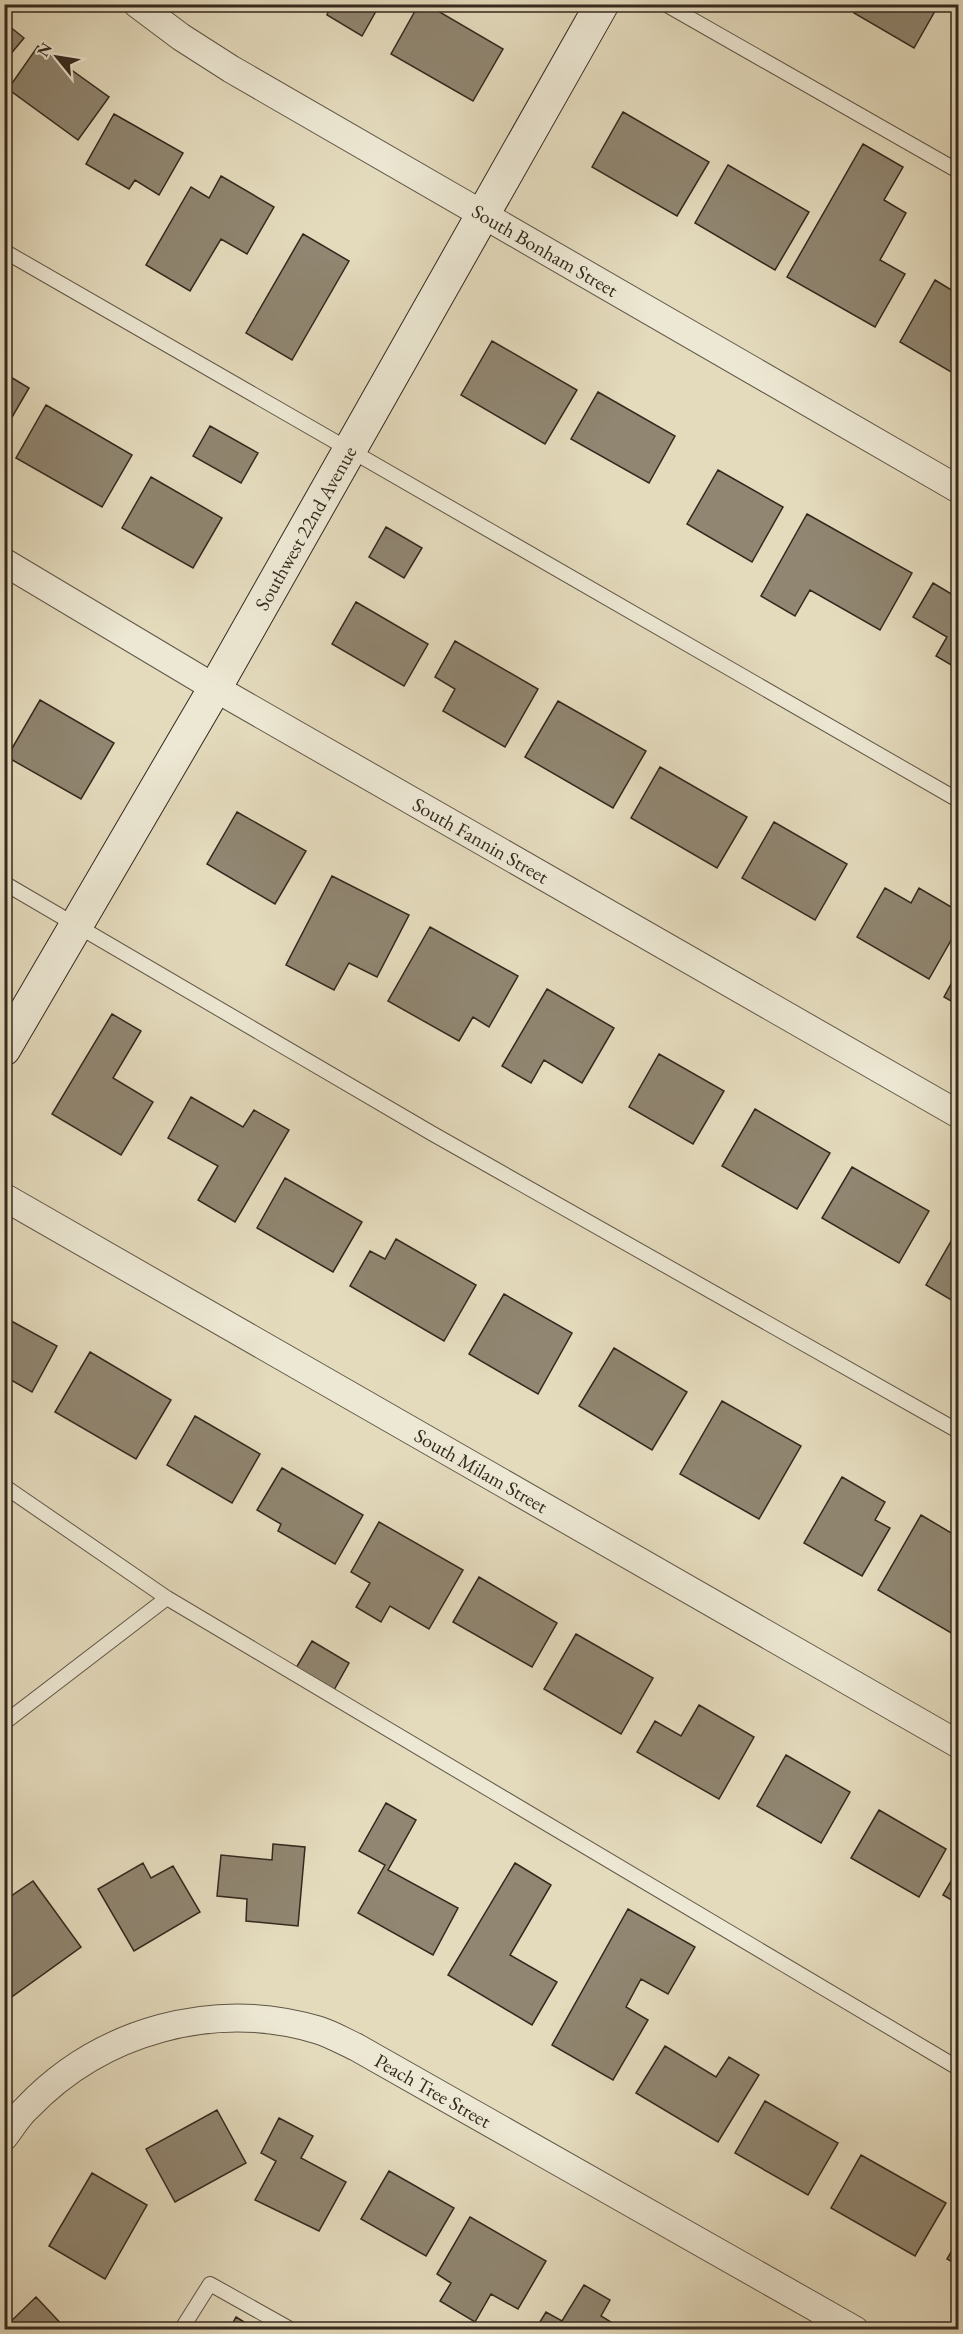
<svg xmlns="http://www.w3.org/2000/svg" width="963" height="2334" font-family="'EB Garamond',serif">
<rect width="100%" height="100%" fill="#e4dbbd"/>
<filter id="stains"><feTurbulence type="fractalNoise" baseFrequency=".00333" numOctaves="4"/><feColorMatrix values="0 0 0 0 .2 0 0 0 0 .09 0 0 0 0 .02 0 0 0 .5 -.17"/></filter>
<radialGradient id="worn" r=".72"><stop offset=".6" stop-color="#630" stop-opacity="0"/><stop offset="1" stop-color="#630" stop-opacity=".3"/></radialGradient>
<path fill="#908671" stroke="#34291e" stroke-width="1.5" d="M 315,4 L 380,4 L 362,36 L 327,15 L 328,12 Z
M 419,4 L 426,4 L 503,49 L 473,101 L 391,54 Z
M 859,4 L 939,4 L 914,48 L 854,13 Z
M 4,22 L 24,38 L 4,62 Z
M 38,46 L 109,97 L 78,140 L 8,89 Z
M 623,112 L 709,162 L 677,216 L 592,167 Z
M 114,114 L 183,153 L 159,195 L 135,180 L 129,189 L 86,164 Z
M 863,144 L 903,167 L 884,200 L 906,213 L 880,260 L 905,274 L 875,327 L 787,277 Z
M 728,165 L 809,212 L 775,270 L 695,223 Z
M 221,176 L 274,207 L 247,254 L 221,239 L 190,291 L 146,265 L 191,187 L 209,198 Z
M 303,234 L 349,261 L 292,360 L 246,333 Z
M 935,280 L 958,294 L 958,376 L 900,342 Z
M 492,341 L 577,390 L 545,444 L 461,395 Z
M 4,373 L 29,388 L 4,431 Z
M 598,392 L 675,436 L 649,483 L 571,439 Z
M 46,405 L 132,455 L 102,507 L 16,458 Z
M 210,426 L 258,453 L 241,483 L 193,456 Z
M 718,470 L 783,507 L 752,562 L 687,524 Z
M 151,477 L 222,518 L 193,568 L 122,528 Z
M 807,514 L 912,573 L 880,630 L 810,590 L 795,616 L 761,596 Z
M 386,527 L 422,548 L 404,578 L 369,557 Z
M 933,583 L 958,598 L 958,669 L 936,656 L 947,637 L 913,617 Z
M 356,602 L 428,644 L 404,686 L 332,644 Z
M 455,641 L 538,689 L 505,747 L 443,711 L 455,689 L 435,677 Z
M 40,700 L 114,743 L 81,799 L 7,757 Z
M 558,701 L 646,751 L 613,808 L 525,757 Z
M 660,767 L 747,817 L 717,868 L 631,818 Z
M 237,812 L 306,851 L 275,904 L 207,864 Z
M 774,822 L 847,864 L 815,920 L 742,878 Z
M 332,876 L 409,915 L 377,977 L 349,963 L 334,990 L 286,965 Z
M 885,888 L 911,903 L 919,888 L 958,911 L 958,928 L 929,979 L 857,937 Z
M 430,927 L 518,976 L 489,1027 L 473,1017 L 459,1041 L 388,1001 Z
M 958,971 L 958,1005 L 944,997 Z
M 547,989 L 614,1028 L 582,1083 L 544,1060 L 531,1083 L 502,1066 Z
M 112,1014 L 141,1031 L 113,1078 L 153,1102 L 121,1155 L 52,1114 Z
M 659,1054 L 724,1091 L 693,1144 L 629,1107 Z
M 191,1097 L 243,1127 L 254,1110 L 289,1130 L 235,1222 L 198,1200 L 218,1166 L 168,1138 Z
M 755,1109 L 830,1153 L 797,1209 L 722,1166 Z
M 852,1167 L 929,1211 L 899,1263 L 822,1218 Z
M 285,1178 L 362,1222 L 333,1272 L 257,1228 Z
M 958,1229 L 958,1304 L 926,1285 Z
M 396,1239 L 476,1285 L 444,1341 L 350,1286 L 370,1251 L 385,1259 Z
M 504,1294 L 572,1333 L 538,1394 L 469,1354 Z
M 4,1317 L 57,1346 L 32,1392 L 4,1376 Z
M 614,1348 L 687,1392 L 652,1450 L 579,1406 Z
M 90,1352 L 171,1400 L 136,1459 L 55,1412 Z
M 722,1401 L 801,1446 L 759,1519 L 680,1474 Z
M 195,1416 L 260,1454 L 232,1503 L 167,1465 Z
M 282,1468 L 363,1515 L 335,1564 L 278,1531 L 281,1524 L 257,1510 Z
M 842,1477 L 885,1502 L 875,1520 L 890,1528 L 862,1576 L 804,1543 Z
M 921,1515 L 958,1537 L 958,1637 L 878,1590 Z
M 379,1522 L 463,1570 L 429,1629 L 390,1606 L 381,1622 L 356,1607 L 370,1583 L 351,1572 Z
M 479,1577 L 557,1623 L 532,1667 L 453,1622 Z
M 576,1634 L 653,1678 L 621,1734 L 544,1689 Z
M 312,1641 L 349,1663 L 334,1690 L 296,1668 Z
M 699,1705 L 754,1737 L 719,1799 L 637,1752 L 655,1721 L 681,1736 Z
M 786,1755 L 850,1792 L 821,1843 L 757,1806 Z
M 386,1803 L 416,1820 L 388,1870 L 458,1908 L 433,1955 L 358,1913 L 385,1865 L 359,1851 Z
M 879,1810 L 946,1849 L 919,1897 L 851,1858 Z
M 273,1844 L 305,1847 L 298,1926 L 246,1921 L 247,1899 L 217,1896 L 221,1855 L 272,1860 Z
M 143,1863 L 151,1878 L 173,1866 L 200,1912 L 134,1951 L 98,1889 Z
M 515,1863 L 551,1885 L 510,1955 L 557,1982 L 532,2025 L 448,1975 Z
M 958,1869 L 958,1904 L 943,1895 Z
M 33,1881 L 81,1947 L 6,2001 L 4,1999 L 4,1901 Z
M 628,1909 L 695,1947 L 668,1994 L 641,1979 L 626,2007 L 648,2020 L 613,2080 L 552,2045 Z
M 665,2046 L 716,2077 L 729,2057 L 759,2075 L 718,2142 L 636,2093 Z
M 765,2101 L 838,2143 L 808,2195 L 735,2153 Z
M 217,2110 L 246,2163 L 175,2202 L 146,2149 Z
M 279,2118 L 313,2136 L 301,2158 L 346,2182 L 319,2231 L 255,2200 L 276,2161 L 261,2153 Z
M 861,2155 L 946,2203 L 915,2256 L 831,2208 Z
M 389,2171 L 454,2208 L 426,2256 L 361,2219 Z
M 92,2173 L 147,2205 L 105,2279 L 49,2246 Z
M 470,2217 L 546,2261 L 518,2309 L 491,2294 L 475,2322 L 440,2301 L 451,2283 L 437,2274 Z
M 958,2240 L 958,2265 L 947,2259 Z
M 584,2285 L 610,2300 L 601,2316 L 624,2330 L 535,2330 L 546,2312 L 562,2321 Z
M 36,2297 L 67,2330 L 4,2330 L 4,2328 Z
M 236,2317 L 257,2330 L 229,2330 Z"/>
<g fill="none" stroke-linecap="round" stroke-linejoin="round">
<defs>
<path id="lane" d="M 665,4 L 958,171
M 4,251 L 958,800
M 4,883 L 433,1134 L 958,1431
M 4,1486 L 167,1598 L 958,2068
M 4,1723 L 167,1598
M 181,2330 L 210,2284 L 292,2330"/>
<g id="street">
<path id="s1" d="M 137,4 L 181,37 L 231,69 L 958,489"/>
<path id="s2" d="M 4,562 L 215,688 L 958,1114"/>
<path id="s3" d="M 4,1197 L 958,1744"/>
<path id="s4" d="M 4,2137 C 12,2127 18,2116 27,2108 C 101,2030 215,1999 318,2030 C 331,2034 343,2041 356,2047 L 855,2330"/>
</g>
<g id="secondary">
<path id="s5" d="M 4,1049 L 215,688 L 602,4"/>
</g>
</defs>
<use href="#lane" stroke="#605646" stroke-width="16"/>
<use href="#street" stroke="#605646" stroke-width="29"/>
<use href="#secondary" stroke="#34291e" stroke-width="35"/>
<use href="#lane" stroke="#ede8d4" stroke-width="14"/>
<use href="#street" stroke="#ede8d4" stroke-width="27"/>
<use href="#secondary" stroke="#ede8d4" stroke-width="33"/>
</g>
<g text-anchor="middle" stroke-width="5" stroke-linejoin="round" paint-order="stroke">
<g font-size="20" fill="#34291e" stroke="#ede8d4">
<text dy="7" stroke="none"><textPath href="#s1" startOffset="477">South Bonham Street</textPath></text>
<text dy="7" stroke="none"><textPath href="#s5" startOffset="602">Southwest 22nd Avenue</textPath></text>
<text dy="7" stroke="none"><textPath href="#s2" startOffset="552">South Fannin Street</textPath></text>
<text dy="7" stroke="none"><textPath href="#s3" startOffset="550">South Milam Street</textPath></text>
<text dy="7" stroke="none"><textPath href="#s4" startOffset="484">Peach Tree Street</textPath></text>
</g>
</g>
<rect width="963" height="2334" fill="none" stroke="#e4dbbd" stroke-width="24"/>
<rect x="6" y="6" width="951" height="2322" fill="none" stroke="#34291e" stroke-width="3"/>
<rect x="12" y="12" width="939" height="2310" fill="none" stroke="#34291e" stroke-width="1.5"/>
<g transform="translate(57 57) rotate(300)" stroke="#ede8d4" stroke-width="4.5" paint-order="stroke">
<path d="M0-4.5L10 22L0 15L-10 22Z" fill="#34291e"/>
<text y="-9" font-size="16" font-weight="bold" text-anchor="middle" fill="#34291e">N</text>
</g>
<rect width="100%" height="100%" filter="url(#stains)"/>
<rect width="100%" height="100%" fill="url(#worn)"/>
</svg>
